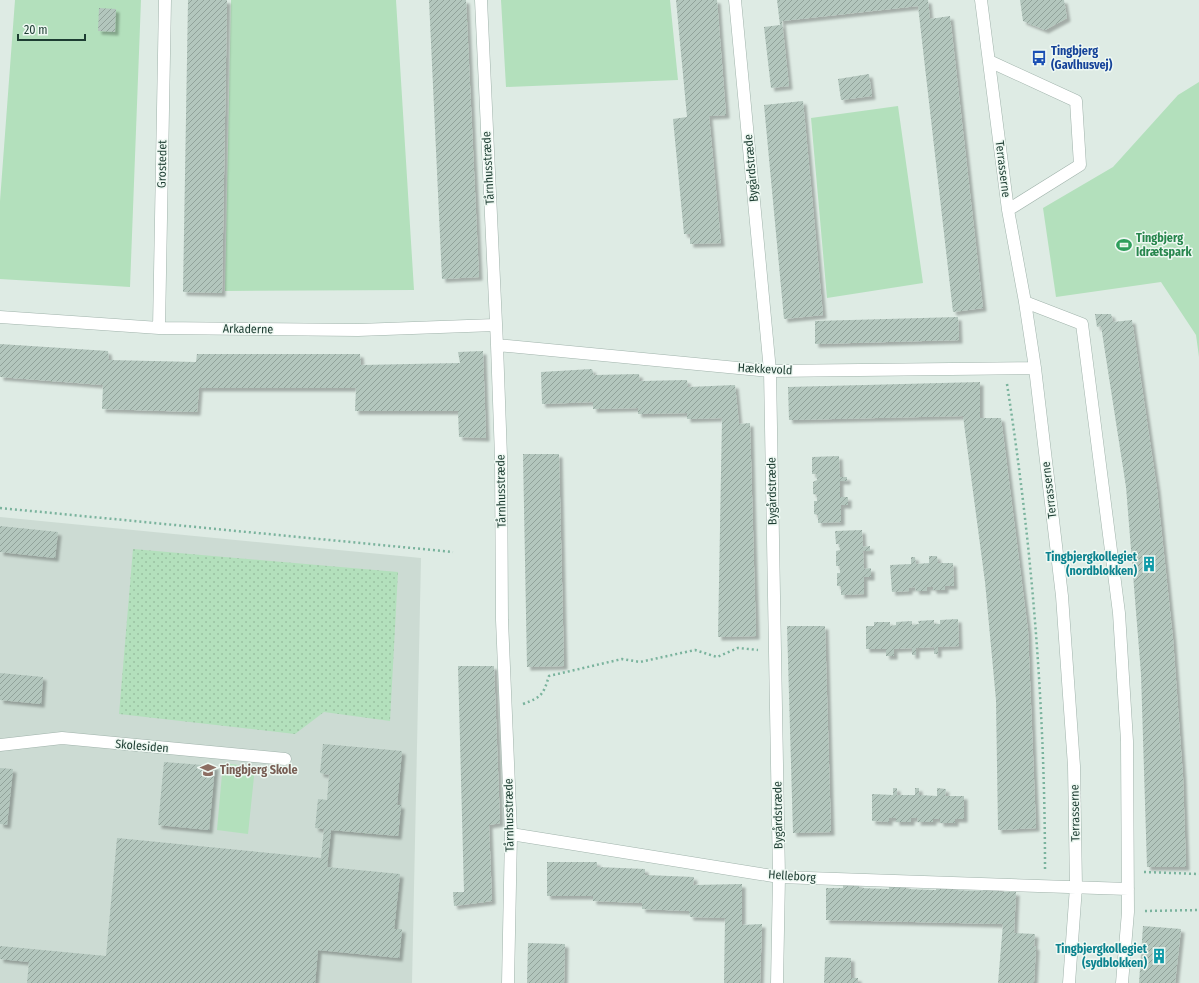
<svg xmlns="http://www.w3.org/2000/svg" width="1199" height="983" font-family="'Fira Sans Condensed',sans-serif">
<defs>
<pattern id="grass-dots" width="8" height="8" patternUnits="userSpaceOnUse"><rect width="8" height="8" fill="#b3e0bc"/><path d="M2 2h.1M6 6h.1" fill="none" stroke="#9ac1a2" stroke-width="1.8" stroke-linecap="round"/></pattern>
<pattern id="building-hatch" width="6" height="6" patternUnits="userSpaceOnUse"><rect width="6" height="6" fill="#b3c6bd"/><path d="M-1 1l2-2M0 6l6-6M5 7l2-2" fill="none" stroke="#91a29a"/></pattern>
<filter id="shadow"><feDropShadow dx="3.5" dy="3.5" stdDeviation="1" flood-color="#0004"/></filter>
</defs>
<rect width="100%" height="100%" fill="#deebe4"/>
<path fill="#ccdbd3" d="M 0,517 L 421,558 L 412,983 L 0,983 Z"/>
<path fill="url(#grass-dots)" d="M 133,549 L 398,572 L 390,721 L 324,712 L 295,734 L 119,714 Z"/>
<path fill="#b3e0bc" d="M 15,0 L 141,0 L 130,287 L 0,279 L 0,201 Z
M 231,0 L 396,0 L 414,290 L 225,291 Z
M 501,0 L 670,0 L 678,80 L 506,87 Z
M 1199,82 L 1199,357 L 1196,335 L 1161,282 L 1056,297 L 1043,208 L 1113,167 L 1178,95 Z
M 898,106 L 923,283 L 827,298 L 811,118 Z
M 223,763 L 255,767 L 248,834 L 217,830 Z"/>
<path fill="url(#building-hatch)" filter="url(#shadow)" d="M 188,0 L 227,0 L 222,293 L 183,292 Z
M 429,0 L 466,0 L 479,277 L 442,279 Z
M 676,0 L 717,0 L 726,115 L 709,116 L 721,243 L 690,244 L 690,234 L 684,234 L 673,119 L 687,117 Z
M 777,0 L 928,0 L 930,19 L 950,16 L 983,308 L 953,312 L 918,6 L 782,21 L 789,86 L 771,88 L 764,27 L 780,25 Z
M 1020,0 L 1064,0 L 1067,18 L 1045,30 L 1023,21 Z
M 99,8 L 116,9 L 115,32 L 98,31 Z
M 869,74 L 872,96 L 841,100 L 838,79 Z
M 803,101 L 823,315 L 784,319 L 764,105 Z
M 1095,314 L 1111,314 L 1113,322 L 1132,320 L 1157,489 L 1173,639 L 1183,777 L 1186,867 L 1147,867 L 1141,674 L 1126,487 L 1101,326 L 1097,327 Z
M 958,317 L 959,340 L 815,344 L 815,321 Z
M 0,344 L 108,351 L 109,360 L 196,362 L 197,354 L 360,354 L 361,365 L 460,363 L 458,352 L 483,351 L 486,438 L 459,437 L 458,411 L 355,411 L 356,388 L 199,388 L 197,412 L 102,409 L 103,385 L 0,377 Z
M 592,369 L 594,375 L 639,374 L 640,381 L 687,380 L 688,387 L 735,385 L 739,424 L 750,423 L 756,636 L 718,637 L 722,418 L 687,419 L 687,413 L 638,414 L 638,408 L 593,409 L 593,402 L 542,404 L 541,372 Z
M 980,382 L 980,418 L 1001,418 L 1028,631 L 1036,828 L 998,830 L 996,700 L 985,582 L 963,416 L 789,420 L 788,387 Z
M 523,454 L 559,454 L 564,666 L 527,667 Z
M 839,456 L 840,477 L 847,477 L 847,481 L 840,481 L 840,497 L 848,497 L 848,505 L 841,505 L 841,522 L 818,523 L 818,515 L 814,514 L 814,501 L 817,501 L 817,495 L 813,494 L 813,482 L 817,480 L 816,474 L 812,474 L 812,457 Z
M 0,526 L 58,532 L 55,558 L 0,552 Z
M 862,530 L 863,547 L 870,546 L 870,551 L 863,551 L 864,569 L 871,568 L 871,577 L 864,577 L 864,594 L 841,595 L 841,586 L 837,586 L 837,573 L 840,573 L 840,566 L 836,566 L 836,551 L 840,550 L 839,544 L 836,544 L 835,531 Z
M 929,556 L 937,556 L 938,563 L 953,563 L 954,586 L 945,586 L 945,590 L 933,590 L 933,587 L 927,587 L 927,591 L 916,591 L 915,587 L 909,588 L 909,591 L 892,592 L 890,565 L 911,564 L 911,557 L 915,557 L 916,564 L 929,563 Z
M 958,619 L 959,646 L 938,647 L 938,654 L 934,654 L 934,647 L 916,648 L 916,655 L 912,655 L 912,648 L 894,649 L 894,656 L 886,656 L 886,649 L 866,649 L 866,626 L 874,626 L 874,622 L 890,622 L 890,626 L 896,625 L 896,622 L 912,621 L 912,625 L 919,624 L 918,621 L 934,620 L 934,624 L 940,624 L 940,620 Z
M 787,626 L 825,626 L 831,832 L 793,833 Z
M 458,666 L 494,666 L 500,823 L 489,825 L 492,901 L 454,906 L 453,892 L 464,892 Z
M 0,673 L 43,677 L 41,704 L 0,700 Z
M 323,744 L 402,751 L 397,805 L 401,805 L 398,836 L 331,830 L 327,867 L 400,874 L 394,929 L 402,929 L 399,958 L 318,950 L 315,983 L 27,983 L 29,962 L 0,959 L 0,946 L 106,956 L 117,838 L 321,858 L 324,829 L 315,828 L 318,799 L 327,800 L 329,775 L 320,773 Z
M 164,762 L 215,766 L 209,830 L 158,825 Z
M 0,768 L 13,769 L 7,825 L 0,824 Z
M 893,788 L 897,788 L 897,795 L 915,795 L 915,788 L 919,788 L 919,795 L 937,796 L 937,788 L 946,789 L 945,796 L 964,796 L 964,819 L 955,819 L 955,823 L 940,823 L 940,819 L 933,819 L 933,822 L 917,822 L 918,818 L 911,818 L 911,822 L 896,822 L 896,818 L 889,818 L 889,822 L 872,821 L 872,794 L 893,795 Z
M 547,862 L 597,862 L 597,867 L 645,869 L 645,875 L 694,877 L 693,885 L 742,884 L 742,925 L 762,924 L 760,983 L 724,983 L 725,918 L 690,917 L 689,911 L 642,909 L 642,903 L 593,901 L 593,896 L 547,896 Z
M 843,883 L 859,884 L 859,888 L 889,889 L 889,884 L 906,885 L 906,889 L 936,890 L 936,885 L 953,886 L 953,890 L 983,891 L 983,887 L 1000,887 L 1000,892 L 1016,892 L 1014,933 L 1035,934 L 1034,946 L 1036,947 L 1034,982 L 1032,983 L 998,983 L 1003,924 L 826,920 L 826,888 L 843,888 Z
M 1143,926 L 1181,929 L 1175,983 L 1139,983 Z
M 528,943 L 565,944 L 564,983 L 527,983 Z
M 825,957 L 851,958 L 851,978 L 858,978 L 858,983 L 824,983 Z"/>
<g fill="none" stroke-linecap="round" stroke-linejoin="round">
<defs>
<path id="minor" d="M 481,0 L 497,345 L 501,457 L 502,620 L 511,834 L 508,983
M 735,0 L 770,371 L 779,877 L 777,983
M 981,0 L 1008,210 L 1025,302 L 1035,368 L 1062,596 L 1074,766 L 1076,887 L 1069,983
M 989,61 L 1076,101 L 1080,165 L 1008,210
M 1025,302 L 1082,324 L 1119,613 L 1127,741 L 1128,912 L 1122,983
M 0,317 L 159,328 L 358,330 L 495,325
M 159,328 L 165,0
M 497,345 L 770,371 L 1035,368
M 0,745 L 62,738 L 285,759
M 511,834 L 779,877 L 1128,889"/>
</defs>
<use href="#minor" stroke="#a0b3ab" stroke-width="13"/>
<path stroke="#7ab39d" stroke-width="2.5" stroke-dasharray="2 3" stroke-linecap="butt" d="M 1007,384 C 1032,545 1045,707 1045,869
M 0,508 L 453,552
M 523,704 C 542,697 543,695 549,676 L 622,659 L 640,662 L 695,650 L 717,657 L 738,648 L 758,650
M 1144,872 L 1199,874
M 1145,911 L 1199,910"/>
<use href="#minor" stroke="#fff" stroke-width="12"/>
</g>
<defs>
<symbol id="bus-bare" viewBox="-9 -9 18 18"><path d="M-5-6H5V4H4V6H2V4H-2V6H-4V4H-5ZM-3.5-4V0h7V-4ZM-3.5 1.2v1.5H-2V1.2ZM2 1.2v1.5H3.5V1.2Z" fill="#1a4fb4" stroke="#eef8f2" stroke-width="2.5" paint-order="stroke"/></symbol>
<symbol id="stadium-bare" viewBox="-9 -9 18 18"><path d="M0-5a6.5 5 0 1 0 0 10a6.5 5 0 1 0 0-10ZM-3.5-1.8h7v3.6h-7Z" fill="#2e9e5b" stroke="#eef8f2" stroke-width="2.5" paint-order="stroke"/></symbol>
<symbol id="building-bare" viewBox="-9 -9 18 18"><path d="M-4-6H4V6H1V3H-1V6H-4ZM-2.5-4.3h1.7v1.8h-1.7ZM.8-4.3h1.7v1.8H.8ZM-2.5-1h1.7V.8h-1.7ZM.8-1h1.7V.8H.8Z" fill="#0f9aa8" stroke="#eef8f2" stroke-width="2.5" paint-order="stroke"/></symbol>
<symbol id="school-bare" viewBox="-9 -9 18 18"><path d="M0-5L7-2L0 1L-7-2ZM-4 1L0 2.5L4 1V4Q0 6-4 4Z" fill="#8d6e63" stroke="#eef8f2" stroke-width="2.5" paint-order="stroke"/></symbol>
</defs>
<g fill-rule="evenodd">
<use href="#bus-bare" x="1028" y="47" width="22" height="22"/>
<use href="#stadium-bare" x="1113" y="234" width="22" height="22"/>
<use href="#building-bare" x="1138" y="553" width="22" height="22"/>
<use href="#school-bare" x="197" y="759" width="22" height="22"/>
<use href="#building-bare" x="1148" y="945" width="22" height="22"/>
</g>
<g text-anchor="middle" stroke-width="3" stroke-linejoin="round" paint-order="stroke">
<g font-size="12" font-weight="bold" fill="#164399" stroke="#eef8f2" text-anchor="start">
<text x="1051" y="55">Tingbjerg<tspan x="1051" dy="14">(Gavlhusvej)</tspan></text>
</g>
<g font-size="12" fill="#1d3d32" stroke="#eef8f2">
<text transform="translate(162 164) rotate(-89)" y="4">Grostedet</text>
<text transform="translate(488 168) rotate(-93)" y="4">Tårnhusstræde</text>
<text transform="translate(751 168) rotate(-95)" y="4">Bygårdstræde</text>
<text transform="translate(1003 169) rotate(83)" y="4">Terrasserne</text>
<text transform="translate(248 329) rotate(1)" y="4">Arkaderne</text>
<text transform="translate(765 369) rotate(3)" y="4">Hækkevold</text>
<text transform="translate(1049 490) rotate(-97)" y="4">Terrasserne</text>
<text transform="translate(501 491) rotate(-91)" y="4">Tårnhusstræde</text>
<text transform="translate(772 491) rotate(-91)" y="4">Bygårdstræde</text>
<text transform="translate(142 746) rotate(5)" y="4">Skolesiden</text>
<text transform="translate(1075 813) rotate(-91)" y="4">Terrasserne</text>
<text transform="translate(509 815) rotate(-91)" y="4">Tårnhusstræde</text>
<text transform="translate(778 815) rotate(-91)" y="4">Bygårdstræde</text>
<text transform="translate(792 876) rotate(4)" y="4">Helleborg</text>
</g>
<g font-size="12" font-weight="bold" fill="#27864d" stroke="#eef8f2" text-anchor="start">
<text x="1136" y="242">Tingbjerg<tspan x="1136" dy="14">Idrætspark</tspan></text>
</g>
<g font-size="12" font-weight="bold" fill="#0d838f" stroke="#eef8f2" text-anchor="end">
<text x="1137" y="561">Tingbjergkollegiet<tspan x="1137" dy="14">(nordblokken)</tspan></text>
<text x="1147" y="953">Tingbjergkollegiet<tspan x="1147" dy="14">(sydblokken)</tspan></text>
</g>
<g font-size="12" font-weight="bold" fill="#785e54" stroke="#eef8f2" text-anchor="start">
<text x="220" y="774">Tingbjerg Skole</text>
</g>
</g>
<path d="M18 34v6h67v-6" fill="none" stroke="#1d3d32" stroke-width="2"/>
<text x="24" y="34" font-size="12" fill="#1d3d32" stroke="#eef8f2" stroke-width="3" paint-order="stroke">20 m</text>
</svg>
